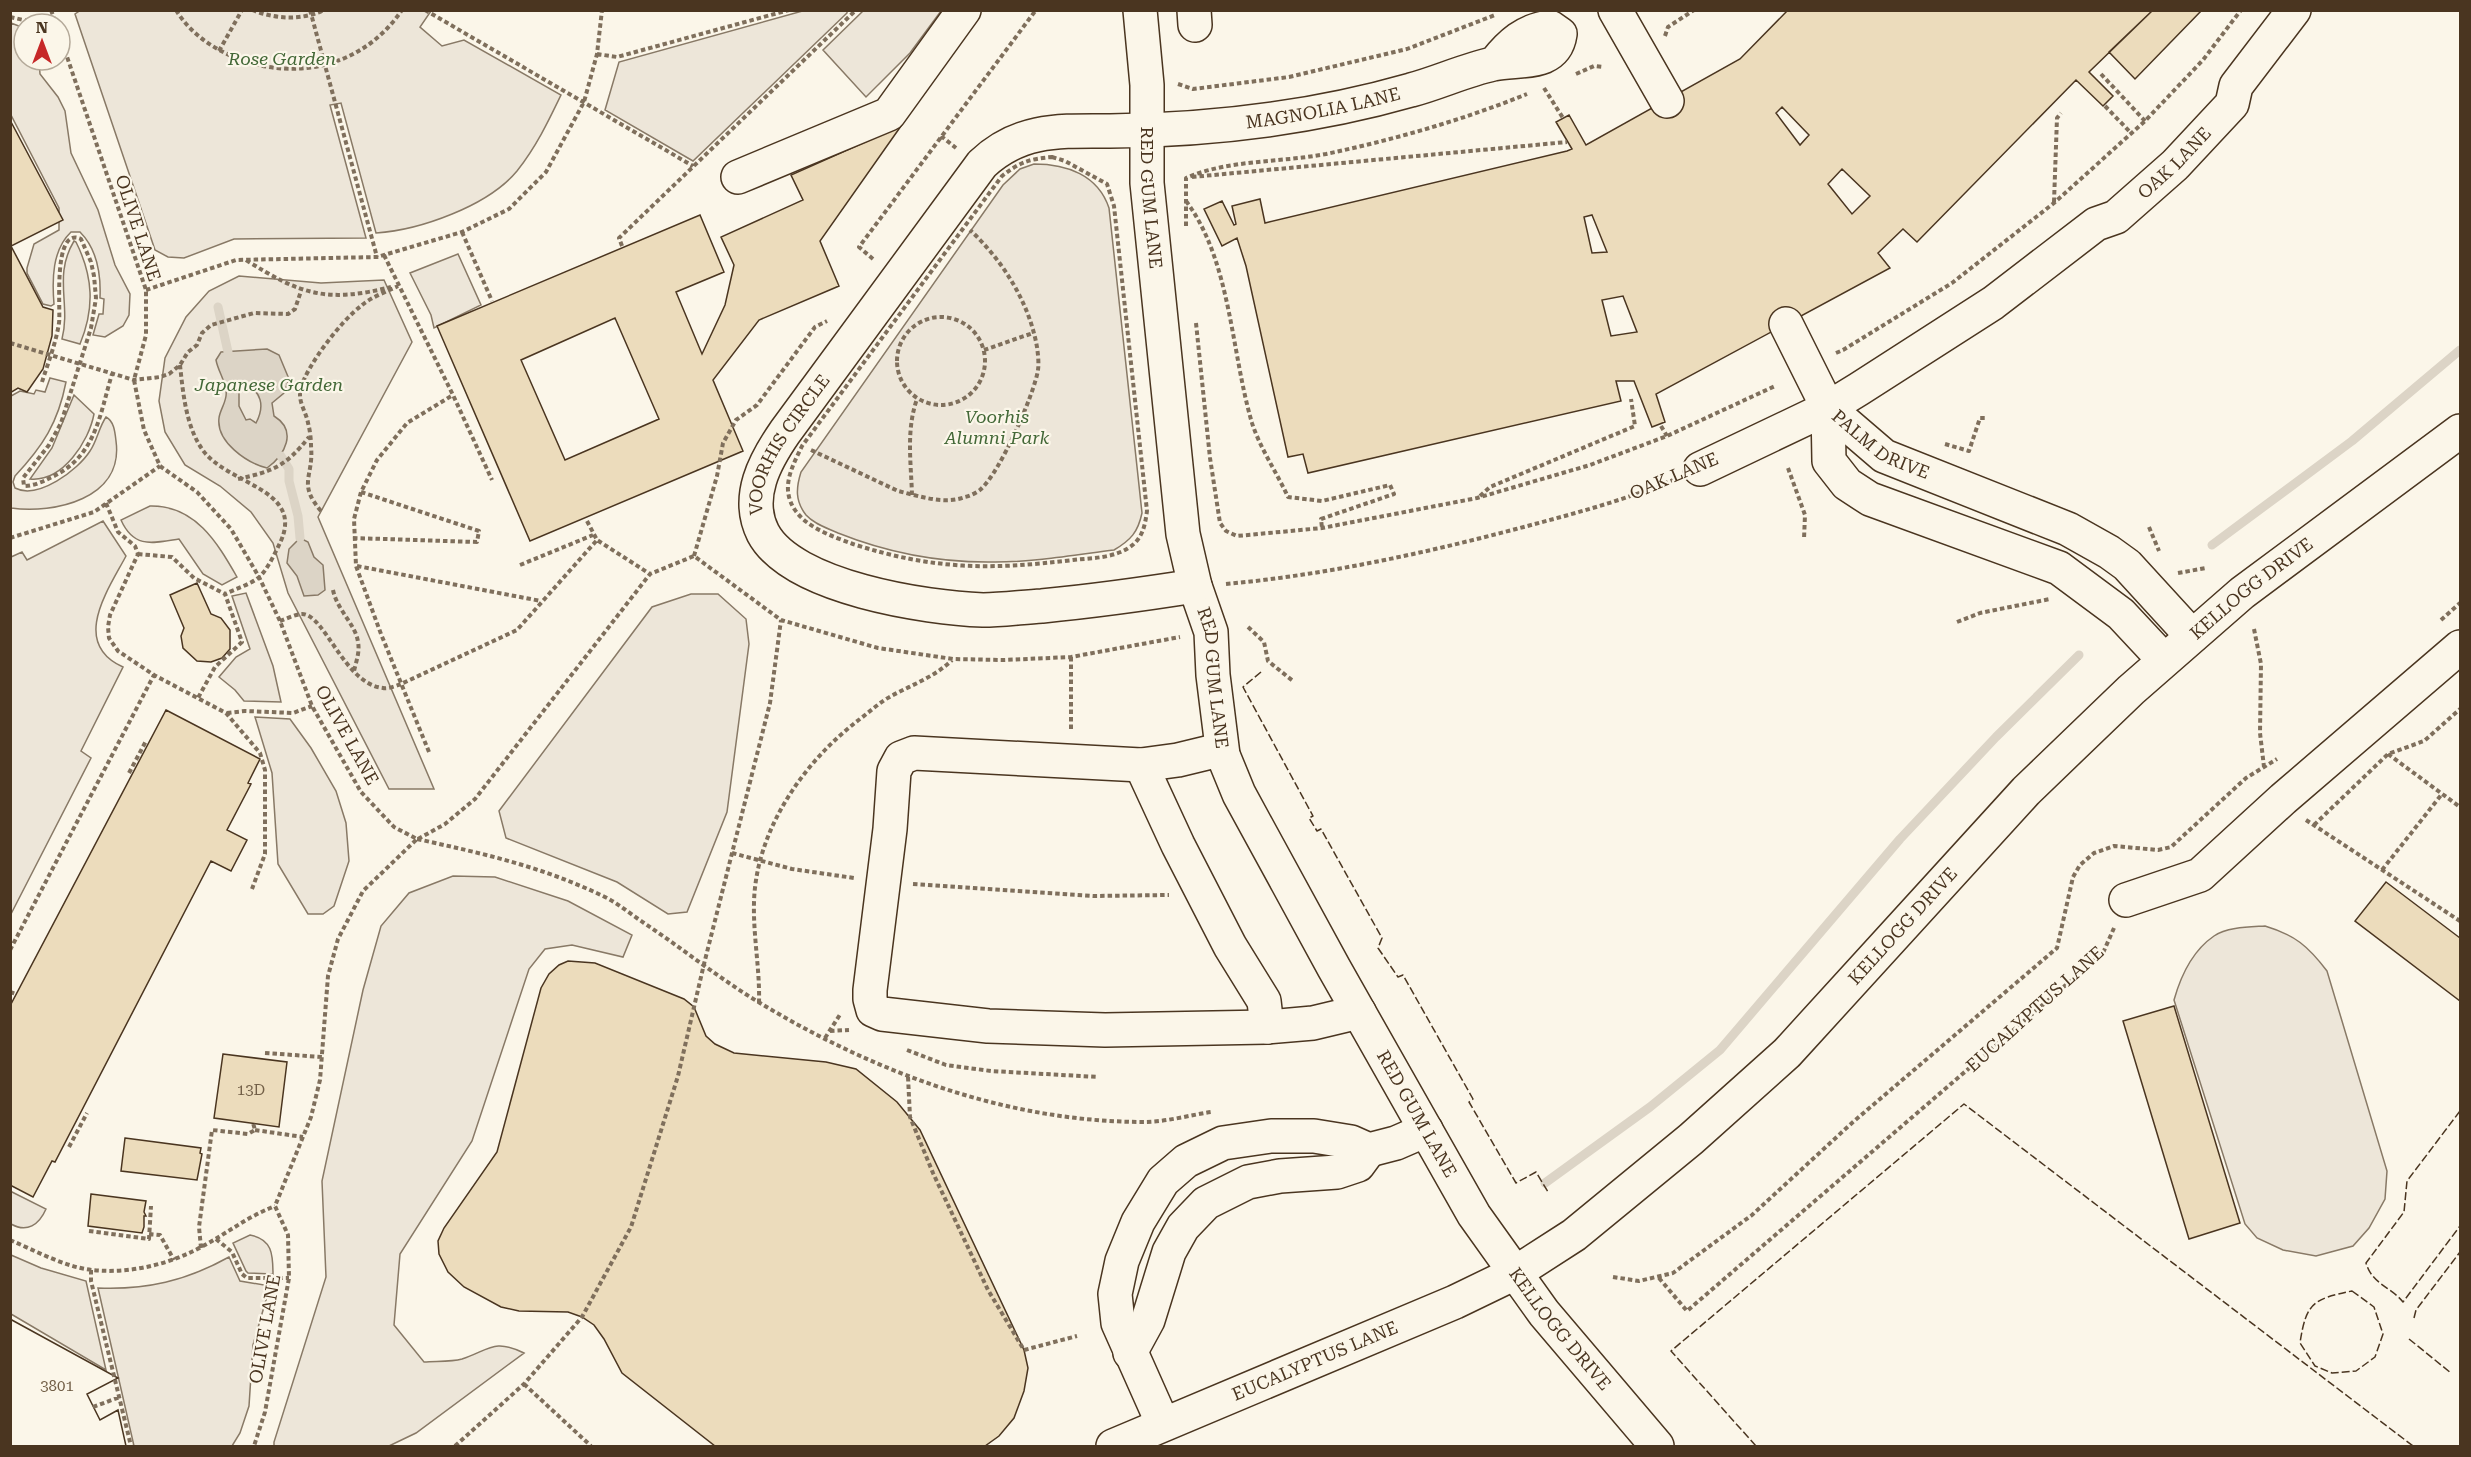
<svg xmlns="http://www.w3.org/2000/svg" width="2471" height="1457" font-family="'Roboto Serif',serif">
<rect width="100%" height="100%" fill="#fbf6e9"/>
<path fill="#ede6d9" stroke="#887966" stroke-width="1.5" d="M 81,10 L 431,11 L 420,27 L 442,46 L 464,40 L 561,95 C 548,122 536,147 517,171 C 488,206 420,230 376,233 L 341,103 L 330,105 L 366,238 L 234,239 L 184,258 L 168,257 L 155,250 L 75,14 Z
M 806,10 L 847,11 L 847,13 L 693,161 L 605,110 L 619,62 Z
M 863,11 L 941,11 L 910,53 L 866,97 L 823,50 Z
M 11,23 L 24,28 L 24,60 L 39,60 L 40,74 L 58,97 L 65,111 L 71,153 L 98,210 L 115,265 L 130,294 L 129,315 L 123,326 L 105,337 L 93,335 L 99,314 L 103,314 L 104,299 L 100,298 C 101,275 97,249 80,232 L 71,232 C 52,250 52,280 54,304 L 51,306 L 43,304 L 27,273 L 27,268 L 34,244 L 59,230 L 59,208 L 11,115 Z
M 1034,164 C 1067,164 1098,175 1109,208 L 1142,513 C 1138,532 1131,540 1114,550 C 1075,555 1035,562 995,562 C 941,563 888,553 838,533 C 827,528 814,524 806,515 C 795,501 796,488 801,472 L 1003,185 L 1020,169 Z
M 74,241 L 76,242 C 93,276 95,308 80,344 L 62,339 C 71,304 53,276 74,241 Z
M 458,254 L 481,305 L 434,328 L 431,315 L 410,273 Z
M 239,276 L 321,283 L 384,280 L 412,342 L 318,517 L 434,789 L 389,789 L 288,593 L 273,543 L 251,512 L 220,486 L 185,465 L 165,432 L 159,401 L 165,358 L 186,317 L 209,291 Z
M 50,378 L 66,382 C 58,423 43,446 15,476 L 13,482 L 15,488 C 38,500 78,470 90,451 C 97,441 99,427 106,417 C 114,421 115,432 116,441 C 124,499 54,514 11,508 L 11,396 L 20,391 L 34,394 L 36,390 L 45,392 Z
M 74,395 L 94,414 C 89,441 63,482 30,479 L 52,448 Z
M 150,506 C 195,505 217,542 237,577 L 222,585 L 203,574 L 179,539 C 153,543 134,549 121,520 Z
M 103,521 L 126,556 C 108,590 70,643 123,667 L 81,751 L 91,758 L 11,914 L 11,557 L 22,552 L 27,560 Z
M 246,593 L 273,666 L 281,702 L 244,701 L 235,690 L 219,677 L 236,657 L 250,649 L 232,596 Z
M 691,594 L 718,594 L 746,619 L 749,644 L 727,812 L 687,912 L 668,914 L 617,882 L 506,838 L 499,811 L 652,607 Z
M 255,717 L 290,719 L 311,748 L 336,791 L 346,823 L 349,861 L 334,906 L 323,914 L 308,914 L 278,864 L 272,773 Z
M 453,876 L 495,877 L 568,901 L 632,935 L 623,957 L 572,945 L 545,949 L 529,969 L 472,1141 L 400,1254 L 394,1325 L 424,1362 C 436,1361 451,1362 462,1359 C 489,1350 494,1338 524,1353 L 416,1433 L 389,1446 L 274,1446 L 274,1442 L 326,1277 L 322,1181 L 363,990 L 381,926 L 409,893 Z
M 2265,926 C 2295,935 2308,946 2327,971 L 2387,1171 L 2385,1199 L 2369,1228 L 2353,1246 L 2316,1256 L 2283,1250 L 2257,1238 L 2245,1224 L 2174,1000 C 2181,975 2192,951 2214,936 C 2227,927 2250,927 2265,926 Z
M 10,1191 L 46,1209 C 39,1225 27,1233 11,1224 Z
M 250,1235 C 272,1239 273,1254 273,1274 L 248,1273 L 246,1271 L 233,1243 Z
M 11,1255 L 41,1268 L 86,1281 L 106,1370 L 11,1314 Z
M 229,1257 L 240,1281 L 270,1286 L 253,1345 L 249,1406 L 240,1433 L 232,1446 L 134,1446 L 98,1288 C 146,1290 186,1281 229,1257 Z"/>
<path fill="#dcd4c6" stroke="#887966" stroke-width="1.5" fill-rule="evenodd" d="M 267,349 L 279,355 L 289,379 L 284,393 L 272,403 L 274,416 C 298,431 285,455 267,468 C 247,463 216,442 219,418 C 220,409 228,400 226,391 C 225,380 218,371 216,360 L 221,352 ZM 243,383 C 262,391 265,406 256,423 L 250,419 L 246,420 L 239,406 L 239,388 Z
M 300,538 L 308,542 L 314,557 L 323,565 L 325,590 L 318,595 L 304,596 L 297,576 L 287,563 L 289,549 Z"/>
<g fill="none" stroke-linecap="round" stroke-linejoin="round">
<path stroke="#dcd4c6" stroke-width="9" d="M 218,307 L 228,352
M 281,456 L 289,469 L 289,481 L 298,516 L 300,538
M 2212,545 L 2352,441 L 2460,350
M 1545,1183 L 1650,1107 L 1720,1050 L 1900,839 L 1996,737 L 2079,655"/>
</g>
<path fill="#ecdcbc" stroke="#4a3520" stroke-width="1.5" fill-rule="evenodd" d="M 1788,10 L 2153,10 L 2089,72 L 2113,96 L 2103,106 L 2076,80 L 1917,242 L 1903,229 L 1878,253 L 1890,268 L 1656,394 L 1665,422 L 1652,427 L 1634,381 L 1616,381 L 1621,401 L 1308,473 L 1303,454 L 1288,457 L 1246,266 L 1237,238 L 1222,246 L 1204,209 L 1222,201 L 1234,225 L 1236,224 L 1232,206 L 1260,199 L 1265,223 L 1567,151 L 1572,149 L 1556,122 L 1569,115 L 1586,145 L 1740,59 ZM 1782,107 L 1809,135 L 1800,145 L 1776,113 ZM 1842,169 L 1870,196 L 1852,214 L 1828,184 ZM 1592,215 L 1607,252 L 1592,253 L 1584,217 ZM 1623,296 L 1637,332 L 1611,336 L 1602,300 Z
M 2153,10 L 2202,10 L 2135,79 L 2109,52 Z
M 10,120 L 63,220 L 11,246 L 43,307 L 53,310 L 52,336 L 43,369 L 27,392 L 18,388 L 10,393 Z
M 901,126 L 820,241 L 839,286 L 759,320 L 713,380 L 743,451 L 530,541 L 437,326 L 700,215 L 724,272 L 676,292 L 702,354 L 725,305 L 734,265 L 721,237 L 803,200 L 791,175 ZM 615,318 L 659,419 L 565,460 L 521,360 Z
M 197,583 L 211,614 L 221,618 L 230,630 L 230,649 L 222,658 L 211,662 L 197,661 L 183,648 L 181,636 L 184,628 L 170,595 Z
M 166,710 L 260,759 L 248,783 L 251,784 L 227,830 L 247,840 L 231,871 L 211,861 L 55,1162 L 52,1161 L 33,1197 L 10,1185 L 10,1006 Z
M 2386,882 L 2460,938 L 2460,1001 L 2355,921 Z
M 568,961 L 595,963 L 684,999 L 694,1007 L 706,1036 L 715,1044 L 734,1053 L 826,1062 L 856,1069 L 897,1102 L 920,1130 L 1024,1350 L 1028,1368 L 1024,1391 L 1014,1418 L 999,1436 L 985,1446 L 715,1446 L 622,1373 L 604,1339 L 594,1325 L 582,1317 L 568,1312 L 519,1311 L 501,1307 L 464,1287 L 448,1272 L 439,1254 L 438,1241 L 444,1228 L 497,1152 L 541,988 L 549,974 L 559,965 Z
M 2174,1006 L 2240,1223 L 2189,1239 L 2123,1021 Z
M 223,1054 L 287,1062 L 279,1127 L 214,1118 Z
M 125,1138 L 201,1148 L 200,1153 L 202,1154 L 197,1180 L 121,1171 Z
M 91,1194 L 146,1201 L 144,1212 L 146,1216 L 144,1216 L 144,1227 L 142,1233 L 88,1226 Z
M 10,1319 L 118,1378 L 87,1394 L 100,1420 L 118,1410 L 126,1446 L 10,1446 Z
M 10,1319 L 118,1378 L 87,1394 L 100,1420 L 118,1410 L 126,1446 L 10,1446 Z"/>
<g fill="none" stroke-linecap="round" stroke-linejoin="round">
<defs>
<g id="minor">
<path id="s1" d="M 1140,10 L 1147,85 L 1147,183 L 1183,534 L 1195,586 L 1211,632 L 1213,675 L 1223,755 L 1239,794 L 1334,968 L 1474,1215 L 1544,1313 L 1657,1446"/>
<path d="M 1194,10 L 1195,25"/>
<path d="M 1615,10 L 1667,101"/>
<path d="M 738,177 L 889,114 L 964,10"/>
<path id="s2" d="M 1786,324 L 1828,408 L 1884,456 L 2068,529 L 2109,552 L 2127,565 L 2192,636"/>
<path d="M 1828,408 L 1829,461 L 1847,484 L 1870,499 L 2059,568 L 2121,614 L 2164,660"/>
<path id="s3" d="M 1700,469 L 1828,408 L 1859,389 L 1993,303 L 2096,224 L 2116,217 L 2175,165 L 2232,104 L 2236,86 L 2294,10"/>
<path id="s4" d="M 1195,586 C 1144,594 1093,601 1042,606 C 1023,607 1002,610 983,610 C 927,608 792,588 763,533 C 745,497 765,461 785,432 L 982,164 C 1020,128 1061,131 1110,131 C 1211,130 1313,118 1411,90 C 1438,83 1465,70 1493,64 C 1517,58 1555,68 1560,34 L 1550,27 C 1525,30 1510,44 1495,63"/>
<path d="M 1223,755 L 1211,752 L 1178,760 L 1141,765 L 914,753 L 901,758 L 894,771 L 890,829 L 870,990 L 870,999 L 873,1010 L 882,1014 L 988,1026 L 1105,1030 L 1267,1027 L 1313,1023 L 1359,1012"/>
<path d="M 1141,765 L 1178,845 L 1230,946 L 1264,1001 L 1267,1027"/>
<path d="M 2126,900 L 2200,875 L 2283,799 L 2460,647"/>
<path d="M 1130,1353 L 1148,1320 L 1169,1252 L 1183,1227 L 1206,1203 L 1248,1182 L 1280,1176 L 1337,1172 L 1358,1165 L 1369,1150"/>
<path d="M 1163,1424 L 1118,1323 L 1115,1294 L 1122,1261 L 1138,1222 L 1163,1181 L 1186,1161 L 1223,1143 L 1271,1136 L 1314,1136 L 1351,1142 L 1369,1150 L 1396,1143 L 1426,1130"/>
<path id="s5" d="M 1113,1446 L 1455,1302 L 1515,1273 L 1574,1235 L 1691,1139 L 1787,1053 L 2026,791 L 2131,690 L 2242,593 L 2460,431"/>
</g>
</defs>
<use href="#minor" stroke="#4a3520" stroke-width="36"/>
<path stroke="#7f6f5c" stroke-width="4" stroke-dasharray="4.5 3" stroke-linecap="butt" d="M 51,10 L 56,24
M 176,10 C 190,33 212,48 236,58 C 297,82 364,66 402,10
M 252,10 C 276,19 300,21 324,10
M 310,10 L 377,257
M 425,10 L 693,166
M 10,17 L 37,23
M 60,36 L 146,290 L 146,335 L 134,380 L 144,430 L 160,466 L 197,492 L 231,529 L 259,577 L 280,621 L 312,706 L 361,792 L 394,827 L 417,839 L 363,891 L 338,939 L 328,976 L 320,1080 L 311,1117 L 275,1206 L 288,1235 L 289,1278 L 265,1412 L 254,1446
M 1665,36 L 1668,27 L 1694,10
M 219,51 L 242,10
M 597,54 L 617,57 L 789,10
M 1576,74 L 1594,66 L 1603,67
M 2101,74 L 2145,121
M 1178,84 L 1193,89 L 1289,77 L 1407,49 L 1495,15
M 1544,88 L 1563,118
M 2105,106 L 2132,134
M 941,136 L 956,148
M 1052,157 L 1065,161 L 1107,184 L 1114,206 L 1147,511 C 1145,525 1143,538 1130,547 C 1114,558 1092,558 1073,560 C 990,570 934,570 853,544 C 834,537 807,528 795,510 C 780,488 792,467 802,446 L 1002,176 C 1020,162 1029,159 1052,157 Z
M 1192,177 L 1567,142
M 1186,201 C 1231,261 1231,352 1252,423 C 1260,448 1277,473 1288,497 L 1322,501 L 1390,485 L 1394,494 L 1321,519 L 1322,528
M 2054,202 L 2057,118 L 2061,113
M 1186,226 L 1186,178 C 1230,159 1279,163 1326,154 C 1393,140 1463,120 1527,94
M 462,232 L 492,301
M 622,246 L 619,238 L 856,10
M 384,255 L 453,395 L 492,480
M 873,259 L 859,247 L 1036,10
M 246,260 C 301,295 327,303 391,287
M 146,290 L 236,260 L 377,257 L 462,232 L 509,209 L 546,172 L 584,102 L 597,54 L 602,10
M897 361a44 44 0 1 1 88 0a44 44 0 1 1-88 0Z
M 1196,323 L 1210,458 L 1220,523 L 1226,531 L 1237,536 L 1322,528 L 1477,498 L 1590,465 L 1667,436 L 1775,386
M 10,343 L 134,380 L 160,377 L 169,374 L 180,365 L 188,352 L 197,345 L 202,333 L 211,325 L 254,313 L 288,314 L 295,309 L 301,291
M 984,350 L 1033,333
M 1836,353 L 1843,350 L 1952,283 L 2054,203 L 2145,121 L 2203,60 L 2241,10
M 180,365 C 183,393 186,426 202,449 C 226,485 306,488 280,543 C 275,553 267,571 258,578 C 249,585 235,589 225,594
M 42,382 C 48,363 56,343 59,323 C 61,311 52,225 81,239 L 91,262 L 94,276 L 96,298 L 91,328 L 61,423 L 49,445 L 23,478 L 24,486 C 33,486 42,482 50,478 C 96,457 99,417 112,374
M 1661,426 L 1667,436
M 1945,444 L 1969,451 L 1980,418 L 1986,418
M 811,450 L 898,491 C 919,496 944,505 965,497 C 970,496 978,492 981,489 C 1000,472 1034,395 1038,370 C 1039,363 1038,354 1037,347 C 1029,302 1003,261 970,230
M 1788,468 L 1805,515 L 1804,539
M 238,479 C 274,471 286,466 309,437
M 912,495 C 911,462 906,430 917,399
M 1480,496 L 1490,487 L 1635,426 L 1631,399
M 106,503 L 118,532 L 135,546 L 138,554 L 110,615 L 108,627 L 109,638 L 118,651 L 154,675 L 226,713 L 260,753 L 265,770 L 265,854 L 252,889
M 321,511 C 297,483 314,477 311,446 C 311,439 310,430 308,423 C 306,411 297,401 301,388 C 307,365 342,320 361,306 C 371,297 386,292 398,286
M 587,521 L 597,540 L 650,574
M 2149,527 L 2159,551
M 10,538 L 94,512 L 160,466
M 353,538 L 477,542 L 479,531 L 361,492
M 138,554 L 172,557 L 194,578 L 225,594 L 242,642 L 215,667 L 198,698
M 694,556 L 717,476 L 723,443 L 736,420 L 757,405 L 815,327 L 827,321
M 520,565 L 593,535
M 357,566 L 541,601
M 2178,573 L 2206,568
M 1226,584 C 1324,575 1421,554 1516,529 C 1569,515 1623,501 1673,480
M 333,590 C 337,610 356,625 358,642 C 360,652 356,662 354,671
M 2441,620 L 2460,603
M 280,621 C 286,619 296,614 302,614 C 325,614 344,684 383,688 C 388,689 396,686 401,684 L 517,630 L 597,540
M 1957,622 L 1980,613 L 2050,599
M 1248,627 L 1264,642 L 1268,661 L 1293,681
M 2254,629 L 2261,664 L 2260,733 L 2264,767
M 1071,657 L 1071,732
M 227,713 L 245,711 L 293,713 L 312,706
M 429,752 L 381,634 L 356,566 L 354,519 L 361,492 L 377,460 L 407,423 L 453,395
M 2388,754 L 2460,807
M 129,773 L 146,741
M 2306,820 L 2460,921
M 2314,825 L 2388,754 L 2424,741 L 2460,709
M 417,839 C 485,854 544,867 607,898 C 620,905 632,915 644,923 C 683,949 720,979 760,1003 C 876,1073 1008,1122 1144,1122 C 1166,1122 1190,1115 1211,1112
M 418,839 L 445,824 L 475,799 L 650,574 L 694,556 L 781,620 L 878,648 L 953,659 L 1004,660 L 1071,657 L 1180,637
M 732,853 L 792,869 L 854,878
M 2382,870 L 2442,794
M 913,884 L 1094,896 L 1169,895
M 10,950 L 154,675
M 10,992 L 16,994
M 759,1003 C 760,969 753,936 754,902 C 756,830 804,761 860,719 C 869,712 877,705 886,699 C 908,686 934,678 952,660
M 830,1031 L 849,1030
M 825,1038 L 841,1013
M 907,1050 L 946,1065 L 991,1071 L 1098,1077
M 265,1053 L 322,1057
M 908,1077 L 910,1117 L 933,1173 L 988,1290 L 1024,1350 L 1077,1336
M 255,1130 L 303,1137
M 69,1147 L 87,1113
M 89,1231 L 149,1239 L 151,1206
M 149,1234 L 160,1235 L 174,1260
M 216,1239 L 232,1252 L 242,1274 L 247,1278 L 289,1278
M 10,1240 C 36,1251 65,1267 92,1270 C 130,1274 171,1264 203,1246 C 229,1232 247,1217 275,1206
M 201,1248 L 199,1227 L 212,1130 L 248,1134 L 255,1130 L 253,1123
M 91,1270 L 91,1281 L 131,1446
M 1613,1277 L 1639,1281 L 1673,1273 L 1752,1215 L 1853,1122 L 2057,948 L 2073,877 L 2080,865 L 2094,853 L 2114,846 L 2158,850 L 2171,847 L 2246,778 L 2277,759
M 1659,1278 L 1687,1311 L 2103,953 L 2114,928
M 524,1384 L 591,1446
M 93,1407 L 120,1397
M 455,1446 L 524,1384 L 582,1317 L 631,1227 L 678,1076 L 704,964 L 770,703 L 781,620"/>
<use href="#minor" stroke="#fbf6e9" stroke-width="33"/>
<path stroke="#4a3520" stroke-width="1.5" stroke-dasharray="8 3" stroke-linecap="butt" d="M 1261,672 L 1243,687 L 1313,816 L 1309,818 L 1317,831 L 1321,829 L 1382,938 L 1378,948 L 1398,977 L 1403,975 L 1473,1099 L 1469,1102 L 1516,1183 L 1536,1172 L 1548,1192
M 2460,1111 L 2407,1181 L 2404,1212 L 2366,1263 C 2372,1284 2391,1287 2403,1302 L 2460,1226
M 2352,1291 L 2374,1307 L 2383,1334 L 2375,1357 L 2356,1371 L 2332,1373 L 2315,1366 L 2300,1343 C 2306,1303 2313,1299 2352,1291 Z
M 2414,1318 L 2416,1310 L 2460,1252
M 2409,1339 L 2451,1373
M 1756,1446 L 1671,1351 L 1964,1104 L 2413,1446"/>
</g>
<g text-anchor="middle" stroke-width="4.5" stroke-linejoin="round" paint-order="stroke">
<g font-size="15" fill="#725f47">
<text x="251" y="1095">13D</text>
<text x="57" y="1391">3801</text>
</g>
<g font-size="18" font-style="italic" fill="#436837" stroke="#fbf6e9">
<text x="282" y="65">Rose Garden</text>
<text x="269" y="391">Japanese Garden</text>
<text x="997" y="423">Voorhis<tspan x="997" dy="21">Alumni Park</tspan></text>
</g>
<g font-size="18" fill="#4a3520" stroke="#fbf6e9">
<text dy="6" stroke="none"><textPath href="#s4" startOffset="1246">MAGNOLIA LANE</textPath></text>
<text dy="6" stroke="none"><textPath href="#s3" startOffset="568">OAK LANE</textPath></text>
<text dy="6" stroke="none"><textPath href="#s1" startOffset="188">RED GUM LANE</textPath></text>
<text transform="translate(138 228) rotate(72)" y="6">OLIVE LANE</text>
<text dy="6" stroke="none"><textPath href="#s2" startOffset="159">PALM DRIVE</textPath></text>
<text dy="6" stroke="none"><textPath href="#s4" startOffset="552">VOORHIS CIRCLE</textPath></text>
<text transform="translate(1674 476) rotate(-23)" y="6">OAK LANE</text>
<text dy="6" stroke="none"><textPath href="#s5" startOffset="1446">KELLOGG DRIVE</textPath></text>
<text dy="6" stroke="none"><textPath href="#s1" startOffset="674">RED GUM LANE</textPath></text>
<text transform="translate(347 735) rotate(61)" y="6">OLIVE LANE</text>
<text dy="6" stroke="none"><textPath href="#s5" startOffset="960">KELLOGG DRIVE</textPath></text>
<text transform="translate(2035 1009) rotate(-42)" y="6">EUCALYPTUS LANE</text>
<text dy="6" stroke="none"><textPath href="#s1" startOffset="1160">RED GUM LANE</textPath></text>
<text transform="translate(265 1329) rotate(-80)" y="6">OLIVE LANE</text>
<text dy="6" stroke="none"><textPath href="#s1" startOffset="1419">KELLOGG DRIVE</textPath></text>
<text dy="6" stroke="none"><textPath href="#s5" startOffset="219">EUCALYPTUS LANE</textPath></text>
</g>
</g>
<rect width="2471" height="1457" fill="none" stroke="#4a3520" stroke-width="24"/>
<g transform="translate(42 42)"><circle r="28" fill="#fbf6e9" stroke="#b4a999" stroke-width="1.5"/>
<path d="M0-4.5L10 22L0 15L-10 22Z" fill="#c62828"/>
<text y="-9" font-size="16" font-weight="bold" text-anchor="middle" fill="#4a3520">N</text>
</g>
</svg>
